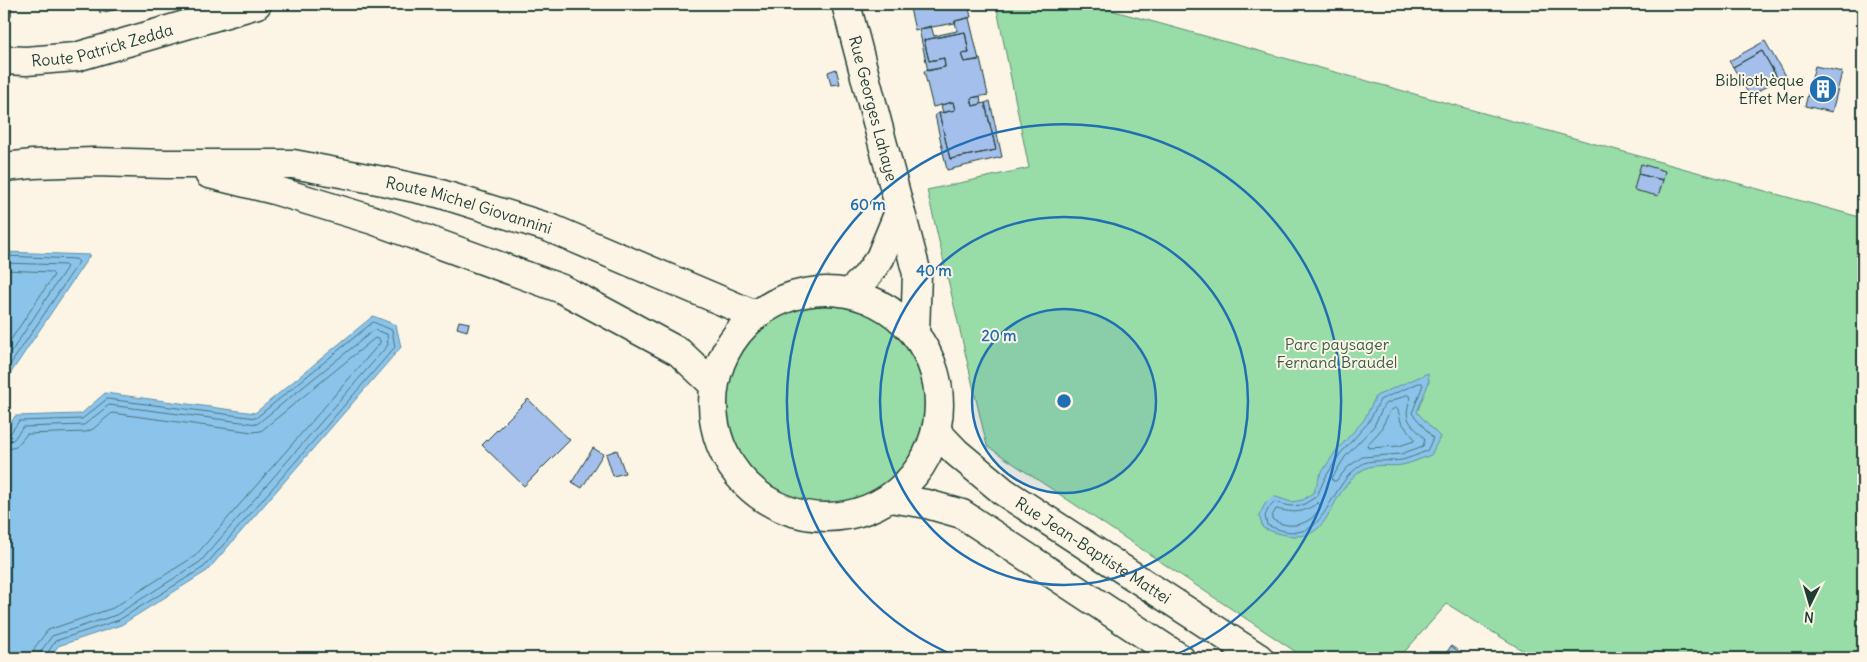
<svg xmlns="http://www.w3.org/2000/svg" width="1867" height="662" font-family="Delius,sans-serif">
<rect width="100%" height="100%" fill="#fcf5e5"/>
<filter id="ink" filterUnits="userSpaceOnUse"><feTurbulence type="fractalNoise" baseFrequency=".02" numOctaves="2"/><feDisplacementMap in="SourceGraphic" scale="10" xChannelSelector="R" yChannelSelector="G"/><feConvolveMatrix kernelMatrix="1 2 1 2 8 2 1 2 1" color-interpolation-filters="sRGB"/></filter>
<g filter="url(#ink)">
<path fill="#98dca7" stroke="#5c8c6e" d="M 996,4 L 1089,4 L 1863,218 L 1863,658 L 1535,658 L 1447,604 L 1399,658 L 1305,658 L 987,446 L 927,190 L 1029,168 Z
M713 404a113 113 0 1 1 226 0a113 113 0 1 1-226 0Z"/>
<path fill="#8bc4ea" stroke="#608ea1" d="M 4,252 L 90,255 L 4,383 Z
M 373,316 L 396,325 L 401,347 L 207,571 L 121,625 L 58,646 L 50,658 L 4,658 L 4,435 L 15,416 L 81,414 L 105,393 L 255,413 Z
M 1428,373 L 1429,382 L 1417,412 L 1440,437 L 1431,455 C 1422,458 1412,463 1402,465 C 1391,467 1374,463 1364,469 C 1320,496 1338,558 1263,528 L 1259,516 L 1265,504 L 1273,496 L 1291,502 L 1303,500 L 1314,492 L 1320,475 L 1336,451 L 1364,420 L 1376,396 Z"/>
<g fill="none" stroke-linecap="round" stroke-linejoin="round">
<path stroke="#4a737d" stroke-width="1" d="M 4,256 L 76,259 L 79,262 L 4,374
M 4,263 L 65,265 L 67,267 L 4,363
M 4,270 L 51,272 L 54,275 L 4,350
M 1419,383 L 1422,383 L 1423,385 L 1412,413 L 1433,438 L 1427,451 C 1419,454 1410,458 1402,460 C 1390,462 1375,459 1364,463 C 1359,466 1353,471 1349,475 C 1322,506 1321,549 1267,525 L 1265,516 L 1269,507 L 1274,502 L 1290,506 L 1303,505 L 1317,496 L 1325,478 L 1340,454 L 1368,423 L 1380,400 Z
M 1407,395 L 1411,397 C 1402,421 1410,422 1425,439 L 1423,446 L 1401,454 L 1362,457 L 1348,467 L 1336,481 L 1333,481 L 1332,478 L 1345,457 L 1374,426 L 1384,405 Z
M 1396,408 L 1398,410 L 1401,422 L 1414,438 L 1414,441 L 1399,446 L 1368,448 L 1367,445 L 1380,431 L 1390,411 Z
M 4,436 L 9,435 L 19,421 L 82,419 L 107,399 L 256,418 L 373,322 L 392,330 L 395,347 L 204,567 L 119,620 L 55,641 L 47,654 L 46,658
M 4,443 L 13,440 L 23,427 L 84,425 L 109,405 L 257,424 L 374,330 L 387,334 L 388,345 L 200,562 L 116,615 L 52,636 L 41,651 L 40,658
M 4,450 L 16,447 L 27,434 L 86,432 L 93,429 L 112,413 L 252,432 L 261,431 L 375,338 L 380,340 L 380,343 L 195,556 L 113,608 L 48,630 L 35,647 L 32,658
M 1318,503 L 1321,506 C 1312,525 1289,531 1272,519 L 1272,516 L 1276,509 C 1296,513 1300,514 1318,503 Z"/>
</g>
<path fill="#a4bfeb" stroke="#1f3d34" d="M 4,4 L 12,4 L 11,16 L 4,15 Z
M 98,4 L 140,4 L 100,13 Z
M 909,4 L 968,4 L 971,17 L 955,21 L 955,23 L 915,30 Z
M 969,18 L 979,60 L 964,62 L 961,54 L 969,53 L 965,32 L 924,40 L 929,61 L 944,58 L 945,67 L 928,71 L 919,29 L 931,26 L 934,36 L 957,31 L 955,21 Z
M 965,32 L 969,53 L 961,54 L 964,62 L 980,59 L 988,95 L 971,98 L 973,106 L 985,103 L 996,150 L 950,159 L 939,113 L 955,110 L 953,102 L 933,107 L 924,71 L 945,67 L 944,58 L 929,61 L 924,40 Z
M 1765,41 L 1785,76 L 1778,79 L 1762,51 L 1733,67 L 1729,61 Z
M 1762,51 L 1778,79 L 1750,96 L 1733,67 Z
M 1815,66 L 1842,72 L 1832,112 L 1805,106 Z
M 836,69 L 840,84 L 831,85 L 828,72 Z
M 980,96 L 981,104 L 973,106 L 971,98 Z
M 990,101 L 1002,157 L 947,170 L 935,115 L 939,113 L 950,159 L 996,150 L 985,103 Z
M 953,102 L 955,110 L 943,113 L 941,105 Z
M 1641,164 L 1665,171 L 1663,180 L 1638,174 Z
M 1638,174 L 1663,180 L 1658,196 L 1634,190 Z
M 459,321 L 469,323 L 467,331 L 457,328 Z
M 528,399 L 570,440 L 524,486 L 482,445 Z
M 593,448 L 603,454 L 582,488 L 572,482 Z
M 617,450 L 625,473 L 613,476 L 606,454 Z
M 1451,646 L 1469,658 L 1443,658 Z"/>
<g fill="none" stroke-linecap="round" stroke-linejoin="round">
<defs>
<g id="secondary">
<path id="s1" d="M 846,4 L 917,274 L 915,333"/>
<path id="s2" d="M 4,60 L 26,61 L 76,57 L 257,4"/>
<path id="s3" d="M 4,167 L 33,164 L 94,162 L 166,164 L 293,164 L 383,181 L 438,193 L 550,228 L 755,315"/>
<path d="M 209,174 L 274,190 L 373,220 L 562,289 L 679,352 L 714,385"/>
<circle cx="826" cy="404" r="113"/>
<path d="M 849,293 L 866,277 L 880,258 L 899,212"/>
<path id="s4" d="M 936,431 L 956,452 L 1004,492 L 1259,658"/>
<path d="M 890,498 L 927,504 L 962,514 L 1180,658"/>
</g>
</defs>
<use href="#secondary" stroke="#1f3d34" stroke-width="31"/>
<use href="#secondary" stroke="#fcf5e5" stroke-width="28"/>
</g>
</g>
<circle cx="1064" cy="401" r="92" fill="#1f6fb2" fill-opacity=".12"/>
<g fill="none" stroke="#1f6fb2" stroke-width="2.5">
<circle cx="1064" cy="401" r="92"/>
<circle cx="1064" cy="401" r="184"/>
<path d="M960 658A277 277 0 1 1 1168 658"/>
</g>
<defs>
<symbol id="building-disc" viewBox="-11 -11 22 22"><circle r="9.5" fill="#1f6fb2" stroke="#fcf5e5"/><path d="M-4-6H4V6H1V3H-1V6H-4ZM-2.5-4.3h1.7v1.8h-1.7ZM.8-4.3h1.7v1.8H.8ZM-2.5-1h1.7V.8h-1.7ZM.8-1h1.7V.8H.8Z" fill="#fff"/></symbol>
</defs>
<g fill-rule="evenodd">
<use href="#building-disc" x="1807" y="73" width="32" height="32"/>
</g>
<g text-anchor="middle" stroke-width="4" stroke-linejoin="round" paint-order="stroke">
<g font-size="16" fill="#1f3d34" stroke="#fcf5e5">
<text dy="6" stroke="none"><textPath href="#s2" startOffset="100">Route Patrick Zedda</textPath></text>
<text dy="6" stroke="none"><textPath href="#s1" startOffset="108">Rue Georges Lahaye</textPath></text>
<text dy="6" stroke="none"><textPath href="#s3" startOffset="470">Route Michel Giovannini</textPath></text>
<text dy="6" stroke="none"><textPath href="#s4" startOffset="198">Rue Jean-Baptiste Mattei</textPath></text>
</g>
<g font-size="16" fill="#1f3d34" stroke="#fcf5e5" text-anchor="end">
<text x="1804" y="86">Bibliothèque<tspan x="1804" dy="18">Effet Mer</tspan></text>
</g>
<g font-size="16" fill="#375d4b" stroke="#fcf5e5">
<text x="1337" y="350">Parc paysager<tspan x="1337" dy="18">Fernand Braudel</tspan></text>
</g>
</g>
<circle cx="1064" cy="401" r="8" fill="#1f6fb2" stroke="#fcf5e5" stroke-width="2.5"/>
<g font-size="15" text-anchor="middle" font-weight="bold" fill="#1f6fb2" stroke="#fcf5e5" stroke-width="4" stroke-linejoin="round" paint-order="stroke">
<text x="868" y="210">60 m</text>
<text x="934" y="276">40 m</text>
<text x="999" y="341">20 m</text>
</g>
<rect width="1867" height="662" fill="none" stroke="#fcf5e5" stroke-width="20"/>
<rect x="10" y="10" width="1847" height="642" fill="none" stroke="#1f3d34" stroke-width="2" filter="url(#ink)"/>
<g transform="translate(1810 604) rotate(185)" stroke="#fcf5e5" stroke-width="4" paint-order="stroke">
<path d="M0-4L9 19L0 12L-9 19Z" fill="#1f3d34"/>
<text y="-8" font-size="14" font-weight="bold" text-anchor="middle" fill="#1f3d34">N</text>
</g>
</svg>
